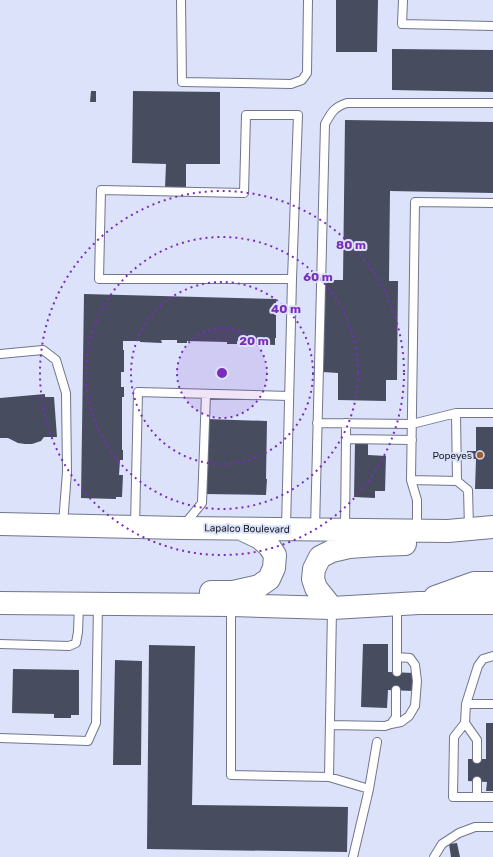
<svg xmlns="http://www.w3.org/2000/svg" width="493" height="857" font-family="Rubik,sans-serif">
<rect width="100%" height="100%" fill="#dbe2fa"/>
<path fill="#474c5f" d="M 336,0 L 378,0 L 377,52 L 336,52 Z
M 392,49 L 493,50 L 493,92 L 392,90 Z
M 91,91 L 96,91 L 96,102 L 90,102 Z
M 133,91 L 220,92 L 220,164 L 186,164 L 186,188 L 165,188 L 166,164 L 132,163 Z
M 345,120 L 493,122 L 493,193 L 390,191 L 389,281 L 398,281 L 397,380 L 386,380 L 386,401 L 338,400 L 338,373 L 323,372 L 324,280 L 343,280 Z
M 84,294 L 276,299 L 276,338 L 275,338 L 275,345 L 252,344 L 252,341 L 237,341 L 237,344 L 227,344 L 227,342 L 187,341 L 187,343 L 177,343 L 177,340 L 161,340 L 162,343 L 140,342 L 140,341 L 123,341 L 123,350 L 124,350 L 124,372 L 121,372 L 121,387 L 124,387 L 124,397 L 122,397 L 122,450 L 123,450 L 123,460 L 120,460 L 119,475 L 123,475 L 122,497 L 116,497 L 116,499 L 81,498 Z
M 45,394 L 45,397 L 54,397 L 57,437 L 44,437 L 41,441 L 32,444 L 25,444 L 18,443 L 8,438 L 0,438 L 0,398 Z
M 207,419 L 267,421 L 266,479 L 267,479 L 266,495 L 205,494 Z
M 476,427 L 493,427 L 493,489 L 475,489 L 476,459 L 467,459 L 467,451 L 476,451 Z
M 355,443 L 368,443 L 368,455 L 386,456 L 385,491 L 375,491 L 375,498 L 354,497 Z
M 363,644 L 388,644 L 388,672 L 414,673 L 414,691 L 388,690 L 387,708 L 361,707 Z
M 149,645 L 195,646 L 192,805 L 348,807 L 347,852 L 147,849 Z
M 115,660 L 142,661 L 141,765 L 113,765 Z
M 13,669 L 79,670 L 79,715 L 71,715 L 71,718 L 54,718 L 54,714 L 12,713 Z
M 486,723 L 493,723 L 493,791 L 486,791 L 487,782 L 468,781 L 468,759 L 486,759 Z
M 457,843 L 460,857 L 451,857 L 449,844 Z"/>
<g fill="none" stroke-linecap="round" stroke-linejoin="round">
<defs>
<path id="service" d="M 181,0 L 182,82 L 291,84 L 302,80 L 307,73 L 308,0
M 403,0 L 402,24 L 493,26
M 246,115 L 298,115 L 292,279 L 99,279 L 101,190 L 244,193 Z
M 0,354 L 43,350 L 56,360 L 66,393 L 67,472 L 63,524
M 456,413 L 457,481 L 411,480 L 415,202 L 493,203
M 317,423 L 412,424 L 456,413 L 493,413
M 346,423 L 346,439
M 411,480 L 417,500 L 417,530
M 457,481 L 468,490 L 469,527
M 184,525 L 202,503 L 206,394
M 135,526 L 138,392 L 289,396
M 286,528 L 292,279
M 315,529 L 325,124 C 331,113 334,107 347,103 L 493,103
M 345,529 L 346,439 L 412,440
M 231,606 L 231,775 L 329,777 L 369,789 L 353,857
M 0,644 L 69,646 L 76,643 L 78,632 L 79,605
M 493,656 L 483,659 L 478,666 L 466,704 L 465,723 L 454,737 L 453,797 L 493,797
M 397,672 L 397,605
M 466,704 L 493,704
M 465,723 L 477,740 L 477,759
M 391,724 L 401,722 L 409,716 L 415,706 L 417,681 L 415,665 L 410,658 L 397,657
M 330,725 L 385,726 L 391,724 L 396,717 L 396,690
M 0,738 L 88,741 L 96,723 L 98,605
M 329,777 L 332,609
M 477,781 L 477,796
M 369,789 L 377,742
M 434,857 L 442,844 L 459,833 L 475,827 L 493,827"/>
<path id="primary" d="M 0,524 L 182,528 L 448,531 L 493,527
M 211,592 L 233,592 L 259,586 L 269,579 L 274,568 L 275,555 L 269,546 L 260,538 L 241,529
M 435,597 L 474,583 L 493,583
M 0,603 L 231,605 L 332,608 L 419,603 L 493,603
M 332,608 L 316,588 L 313,579 L 314,569 L 320,557 L 332,551 L 349,547 L 378,545 L 405,544"/>
</defs>
<use href="#service" stroke="#71768b" stroke-width="10"/>
<use href="#primary" stroke="#71768b" stroke-width="24"/>
<use href="#service" stroke="#fff" stroke-width="8"/>
<use href="#primary" stroke="#fff" stroke-width="22"/>
</g>
<circle cx="222" cy="373" r="45" fill="#7b2cbf" fill-opacity=".12"/>
<g fill="none" stroke="#7b2cbf" stroke-width="2" stroke-dasharray="2 4">
<circle cx="222" cy="373" r="45"/>
<circle cx="222" cy="373" r="91"/>
<circle cx="222" cy="373" r="136"/>
<circle cx="222" cy="373" r="182"/>
</g>
<circle fill="#a15e2d" stroke="#dbe2fa" stroke-width="1.5" cx="480" cy="455" r="4"/>
<g text-anchor="middle" stroke-width="4" stroke-linejoin="round" paint-order="stroke">
<g font-size="10" fill="#1b1d26" stroke="#dbe2fa" text-anchor="end">
<text x="472" y="459">Popeyes</text>
</g>
<g font-size="10" fill="#1b1d26" stroke="#dbe2fa">
<text transform="translate(247 528) rotate(1)" y="4">Lapalco Boulevard</text>
</g>
</g>
<circle cx="222" cy="373" r="6" fill="#7b2cbf" stroke="#dbe2fa" stroke-width="2"/>
<g font-size="12" text-anchor="middle" font-weight="bold" fill="#7b2cbf" stroke="#dbe2fa" stroke-width="4" stroke-linejoin="round" paint-order="stroke">
<text x="351" y="249">80 m</text>
<text x="318" y="281">60 m</text>
<text x="286" y="313">40 m</text>
<text x="254" y="345">20 m</text>
</g>
</svg>
